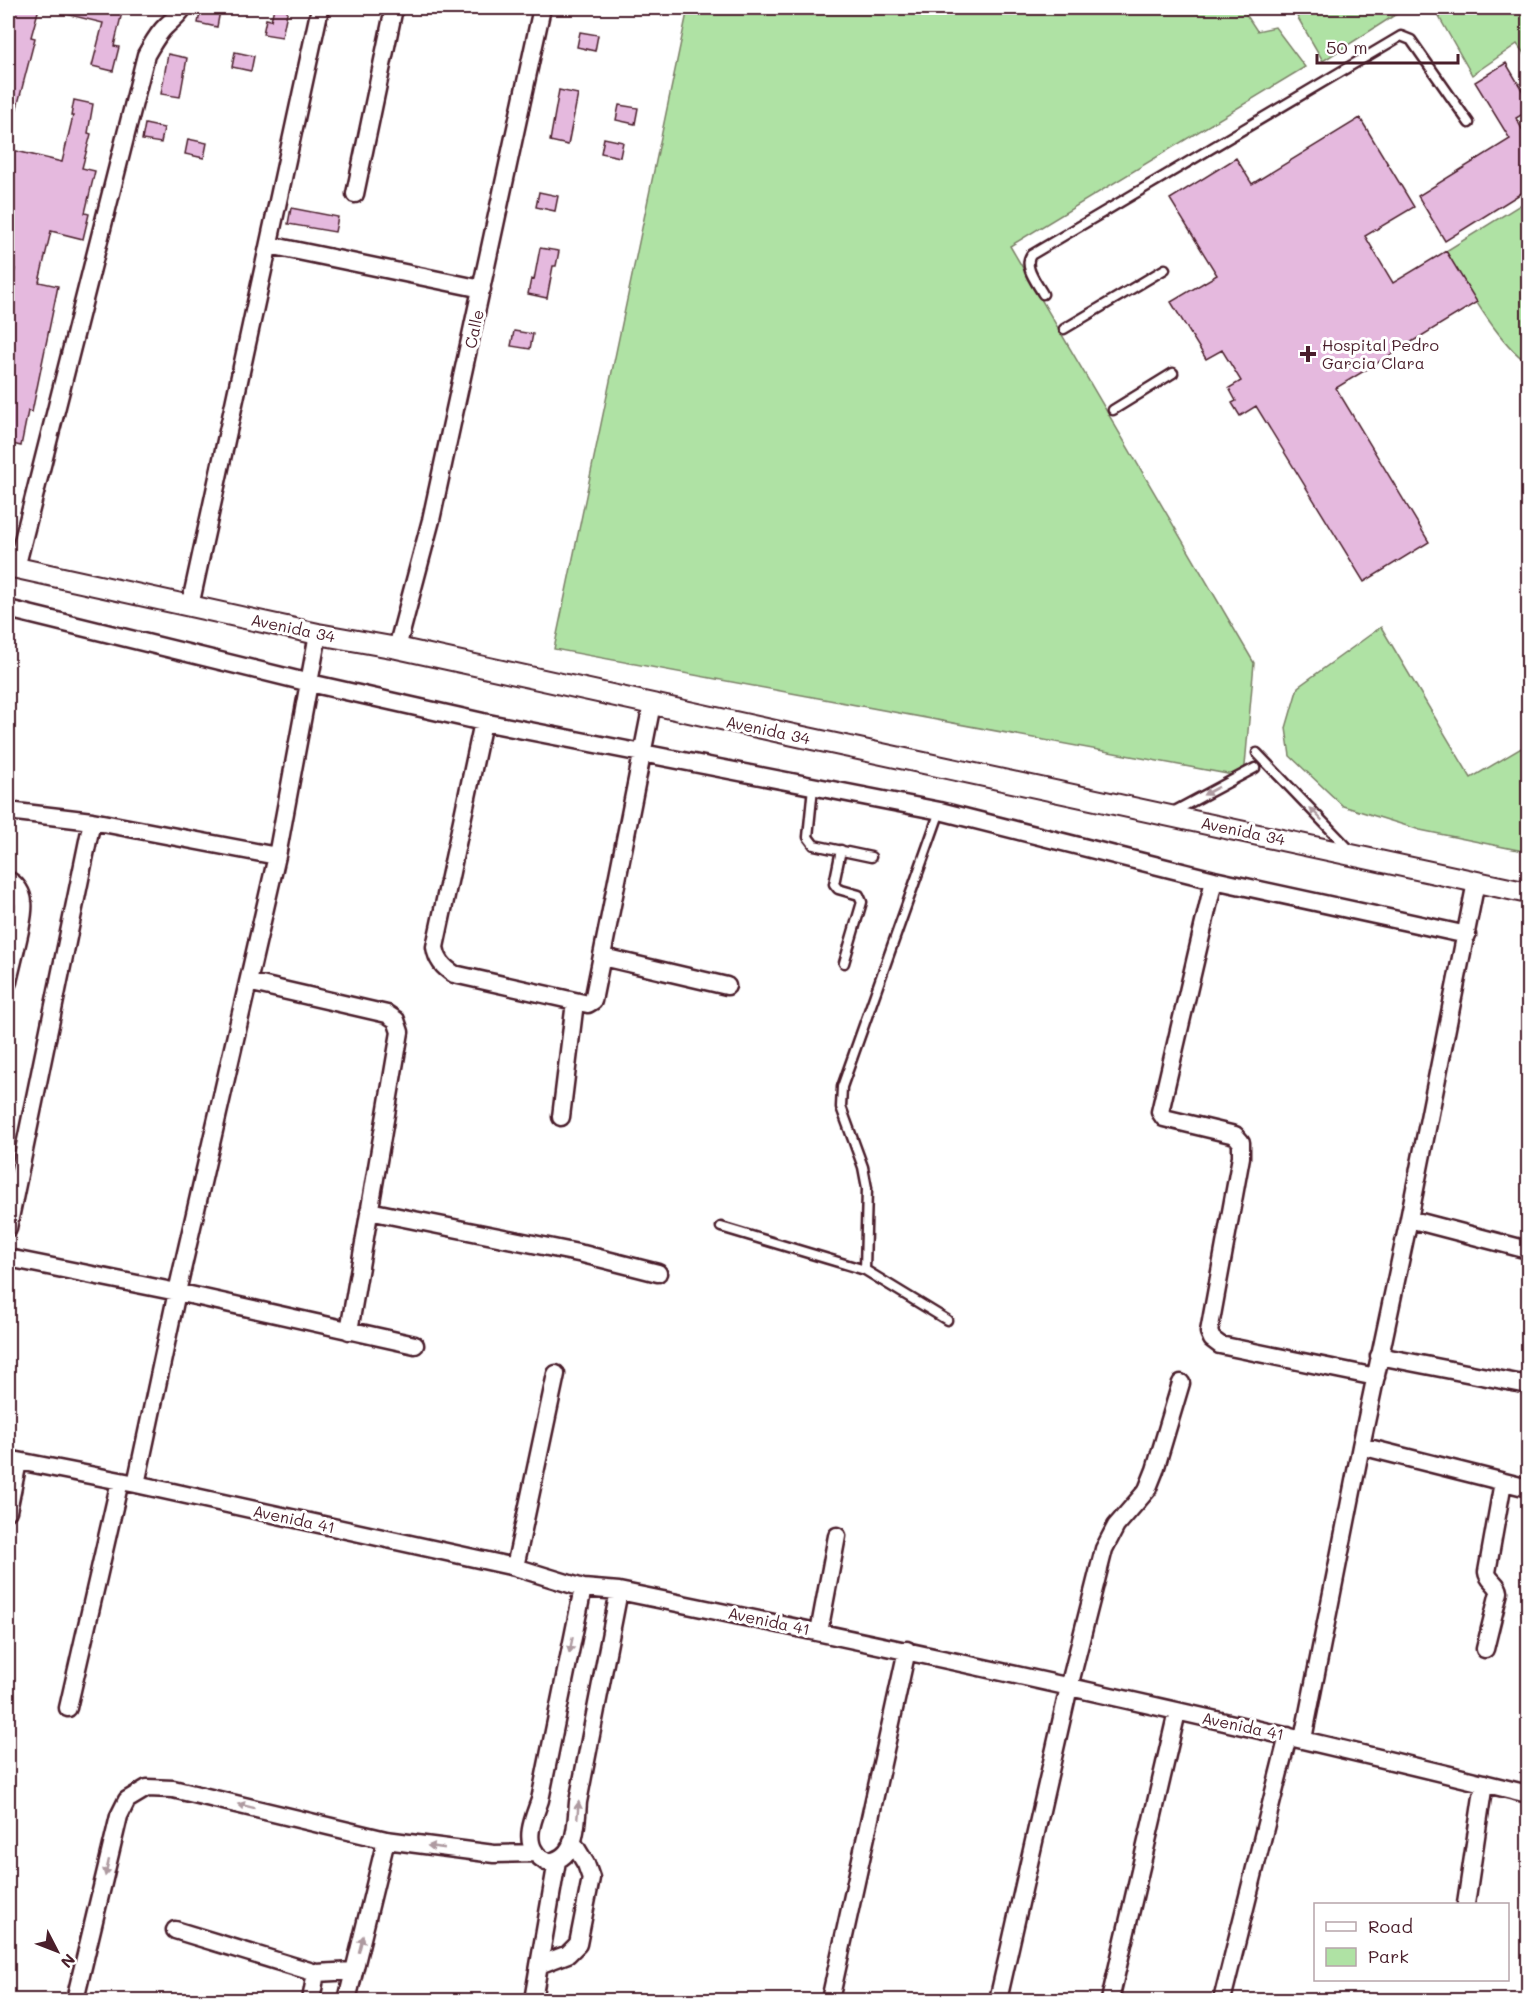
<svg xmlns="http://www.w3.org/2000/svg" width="1536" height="2008" font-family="Mali,sans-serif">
<rect width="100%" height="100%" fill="#fff"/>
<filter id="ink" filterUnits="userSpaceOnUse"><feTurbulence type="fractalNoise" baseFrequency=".0167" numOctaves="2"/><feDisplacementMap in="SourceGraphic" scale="12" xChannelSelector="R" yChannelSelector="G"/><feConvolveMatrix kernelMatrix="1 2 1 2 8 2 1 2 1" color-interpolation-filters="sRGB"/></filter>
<g filter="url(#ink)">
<path fill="#afe2a4" stroke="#7c8068" stroke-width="1.5" d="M 688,8 L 1242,8 L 1257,31 L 1275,27 L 1305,67 L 1010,246 L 1254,663 L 1244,777 L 554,649 Z
M 1302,8 L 1406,8 L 1323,61 L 1295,13 Z
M 1434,8 L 1528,8 L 1528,59 L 1517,44 L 1472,75 Z
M 1528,200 L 1528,363 C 1497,342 1466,285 1446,251 Z
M 1381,627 L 1471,778 L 1528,744 L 1528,852 L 1420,830 L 1343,806 L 1290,756 L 1286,728 L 1298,687 Z"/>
<path fill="#e5b9de" stroke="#4a1f2b" stroke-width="1.5" d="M 8,8 L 39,8 L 31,37 L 35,38 L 13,123 L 8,123 Z
M 67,8 L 123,8 L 114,46 L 119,47 L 113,71 L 92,66 L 103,23 L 66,14 Z
M 201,8 L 220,11 L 217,27 L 198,23 Z
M 274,8 L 288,8 L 282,37 L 263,34 L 266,19 L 271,20 Z
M 580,32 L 598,35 L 595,51 L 577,47 Z
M 235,52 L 254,56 L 251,71 L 232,67 Z
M 168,54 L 187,58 L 180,97 L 161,94 Z
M 1506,63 L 1528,100 L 1528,111 L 1516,118 L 1528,140 L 1528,189 L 1445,241 L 1418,196 L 1510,139 L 1475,82 Z
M 559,90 L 578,94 L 568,145 L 550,141 Z
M 74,100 L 93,104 L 88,133 L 91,134 L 82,168 L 95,171 L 85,213 L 89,214 L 83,239 L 51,231 L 39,282 L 58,286 L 32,412 L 28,411 L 21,446 L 8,443 L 8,304 L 15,269 L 8,268 L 8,149 L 62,162 L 73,116 L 71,116 Z
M 619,105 L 638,108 L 635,124 L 616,120 Z
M 1360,118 L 1414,207 L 1365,236 L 1393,283 L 1446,251 L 1477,302 L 1336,388 L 1429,542 L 1364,582 L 1256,406 L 1240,416 L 1232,403 L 1236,401 L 1229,388 L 1241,381 L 1222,350 L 1206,359 L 1171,302 L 1217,275 L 1170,199 L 1236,158 L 1252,184 Z
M 145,124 L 164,128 L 161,143 L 142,140 Z
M 604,138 L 623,142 L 620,157 L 601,153 Z
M 188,139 L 207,143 L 204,158 L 185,154 Z
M 539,192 L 558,196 L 555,211 L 536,207 Z
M 291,208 L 338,217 L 335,232 L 288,224 Z
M 540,248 L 559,251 L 556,266 L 553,266 L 547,298 L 528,294 L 531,279 L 534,280 Z
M 514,331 L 533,334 L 530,349 L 511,346 Z"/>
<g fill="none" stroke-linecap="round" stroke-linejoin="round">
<defs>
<path id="service" d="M 1043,294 C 1037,283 1023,267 1031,255 L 1401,36 L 1411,40 L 1469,123
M 1064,329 L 1165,269
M 1113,410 L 1173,373
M 1257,753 L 1352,852
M 813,787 L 808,837 L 814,845 L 871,857
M 940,811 L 842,1087 L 841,1107 L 863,1167 L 867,1188 L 865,1270 L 947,1320
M 1171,813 L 1255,768
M 841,850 L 834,884 L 838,889 L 859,895 L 862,902 L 844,963
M 721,1227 L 865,1270"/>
<path id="minor" d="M 355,194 L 394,8
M 269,245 L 482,289
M 16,568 L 146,55 C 152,45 158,33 166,26 C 173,19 178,16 183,8
M 190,606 L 320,8
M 8,609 L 310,683 L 483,722 L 940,811 L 1214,880 L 1467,935
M 397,648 L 431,520 L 542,8
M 483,722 L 435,947 C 437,960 443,967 454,974 L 588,1004 L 593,1001 L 652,704
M 8,811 L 92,821 L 277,856 L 318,634
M 8,880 C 17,884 22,893 23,902 C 26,914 11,966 8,982
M 1214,880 L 1160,1112 L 1164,1118 L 1235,1135 L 1241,1142 L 1241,1157 L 1209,1332 L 1212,1339 L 1220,1345 L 1376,1377
M 603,957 L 727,986
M 248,982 L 387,1014 L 396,1020 L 400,1032 L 349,1331
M 561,1117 L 575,1002
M 369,1211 L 583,1254 L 658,1273
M 1409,1219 L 1528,1250
M 8,1228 L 92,821
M 8,1258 L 177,1292 L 415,1345
M 1379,1356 L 1528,1385
M 1361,1446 L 1528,1488
M 8,1459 L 136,1484 L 515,1567 L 583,1588 L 619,1591 C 923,1653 1227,1720 1528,1794
M 136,1484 L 177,1292 L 277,856
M 8,1511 L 18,1462
M 515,1567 L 556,1374
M 583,1588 L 540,1800 C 535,1815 524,1837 535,1852 C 537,1856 542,1859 546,1862 C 577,1861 576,1826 578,1802 L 619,1591
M 819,1632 L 837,1536
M 1485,1649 L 1499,1592 C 1498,1583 1488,1581 1487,1572 L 1503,1482
M 68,1708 L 120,1481
M 1303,1739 L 1361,1446 L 1409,1219 L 1476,882
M 1466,1904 L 1484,1783
M 175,1930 L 316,1973
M 539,1965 L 568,1954 L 578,1944 L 591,1878 L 586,1864 L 572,1841
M 75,2000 L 119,1816 L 127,1800 L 147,1788 L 173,1789 L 386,1840 L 494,1854 L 535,1853
M 311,2000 L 316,1973 L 354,1971
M 347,2000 L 386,1840
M 533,2000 L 557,1861
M 830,2000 L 907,1650
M 998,2000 L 1069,1687 L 1104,1549 L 1116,1526 L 1147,1490 L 1155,1470 L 1181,1383
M 1110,2000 L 1177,1712
M 1222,2000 L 1288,1736"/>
<path id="tertiary" d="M 8,566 L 318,634 L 397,648 L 789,734 L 1528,893"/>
</defs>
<use href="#service" stroke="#4a1f2b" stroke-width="13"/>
<use href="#minor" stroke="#4a1f2b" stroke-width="21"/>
<use href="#tertiary" stroke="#4a1f2b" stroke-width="24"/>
<use href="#service" stroke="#fff" stroke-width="8"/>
<use href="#minor" stroke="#fff" stroke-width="16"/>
<use href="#tertiary" stroke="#fff" stroke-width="20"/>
</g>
<defs><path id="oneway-solid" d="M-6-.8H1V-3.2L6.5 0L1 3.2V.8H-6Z" transform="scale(1.5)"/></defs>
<g fill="#ae9aa0">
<use href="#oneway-solid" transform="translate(1211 791) rotate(152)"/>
<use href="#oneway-solid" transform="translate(1316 814) rotate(-134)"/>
<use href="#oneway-solid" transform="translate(571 1645) rotate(102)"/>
<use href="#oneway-solid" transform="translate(246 1806) rotate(-166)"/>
<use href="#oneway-solid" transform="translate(578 1810) rotate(-85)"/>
<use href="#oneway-solid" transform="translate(436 1847) rotate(-172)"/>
<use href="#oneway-solid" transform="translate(107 1868) rotate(103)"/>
<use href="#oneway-solid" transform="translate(361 1944) rotate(-76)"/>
</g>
</g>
<path fill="#4a1f2b" stroke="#fff" stroke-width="2" d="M1305 345h6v6h6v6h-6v6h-6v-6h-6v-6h6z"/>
<g text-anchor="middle" stroke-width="6" stroke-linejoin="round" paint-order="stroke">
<g font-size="16" fill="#4a1f2b" stroke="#fff">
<text transform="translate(474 329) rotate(-78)" y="6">Calle</text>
<text transform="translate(293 628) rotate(12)" y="6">Avenida 34</text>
<text transform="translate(768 730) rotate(12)" y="6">Avenida 34</text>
<text transform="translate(1243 831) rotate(12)" y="6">Avenida 34</text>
<text transform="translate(294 1519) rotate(12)" y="6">Avenida 41</text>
<text transform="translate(769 1621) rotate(12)" y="6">Avenida 41</text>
<text transform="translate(1243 1726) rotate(12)" y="6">Avenida 41</text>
</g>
<g font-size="16" fill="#4a1f2b" stroke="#fff" text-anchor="start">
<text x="1322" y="351">Hospital Pedro<tspan x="1322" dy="18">Garcia Clara</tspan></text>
</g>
</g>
<rect width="1536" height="2008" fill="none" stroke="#fff" stroke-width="30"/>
<rect x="15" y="15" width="1506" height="1978" fill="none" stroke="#4a1f2b" stroke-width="2" filter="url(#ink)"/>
<rect x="1314" y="1903" width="195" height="78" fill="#ffffff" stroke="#b7a5aa" stroke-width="1.5"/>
<rect x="1326" y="1922" width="30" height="9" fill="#ffffff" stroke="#b7a5aa" stroke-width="1.5"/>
<text x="1368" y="1933" font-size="18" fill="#4a1f2b">Road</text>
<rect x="1326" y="1948" width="30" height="18" fill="#afe2a4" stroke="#b7a5aa" stroke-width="1.5"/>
<text x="1368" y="1963" font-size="18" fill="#4a1f2b">Park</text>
<g transform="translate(57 1951) rotate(132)" stroke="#ffffff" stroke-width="4.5" paint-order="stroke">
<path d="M0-4.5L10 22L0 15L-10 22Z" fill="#4a1f2b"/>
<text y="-9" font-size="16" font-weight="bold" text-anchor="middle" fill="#4a1f2b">N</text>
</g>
<path d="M1317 54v9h141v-9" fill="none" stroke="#4a1f2b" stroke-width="3"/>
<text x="1326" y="54" font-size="18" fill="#4a1f2b" stroke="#ffffff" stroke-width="4.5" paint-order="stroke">50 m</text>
</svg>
